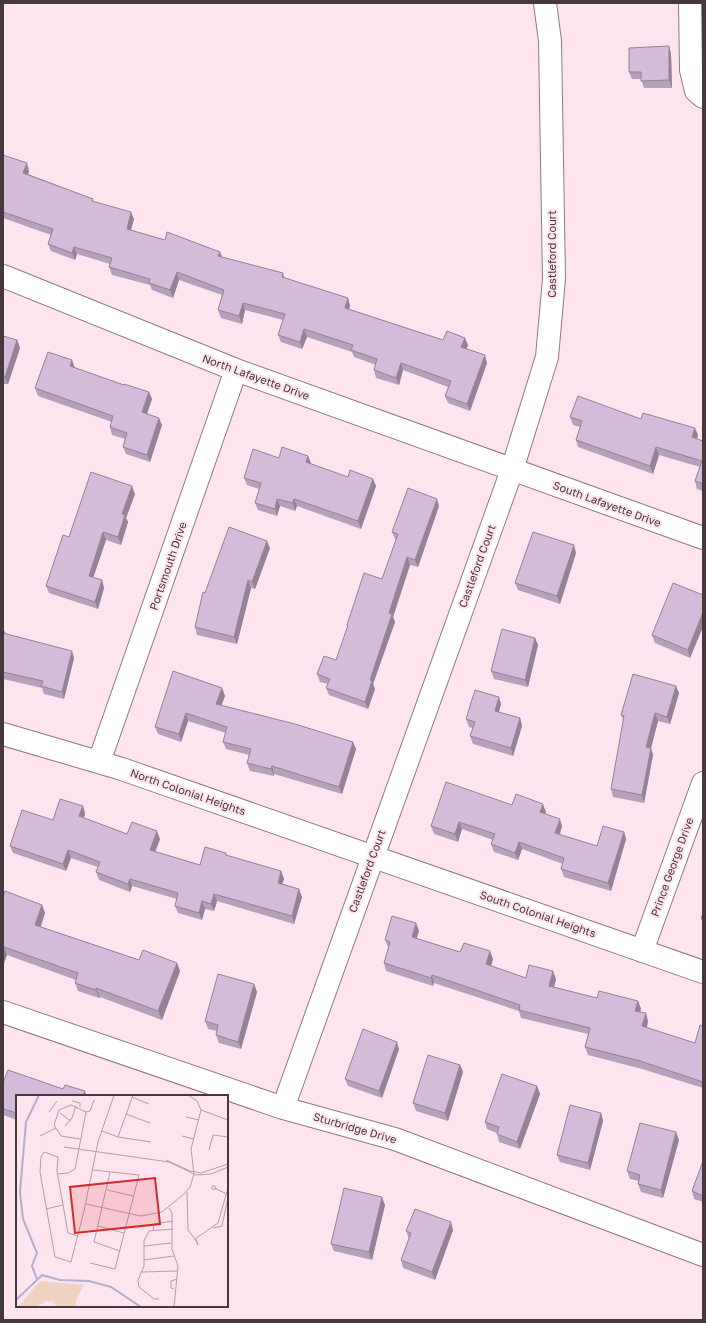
<svg xmlns="http://www.w3.org/2000/svg" width="706" height="1323" font-family="'Golos Text',sans-serif">
<rect width="100%" height="100%" fill="#fde4ef"/>
<g fill="none" stroke-linecap="round" stroke-linejoin="round">
<defs>
<path id="minor" d="M 690,3 L 691,70 L 696,91 L 703,97
M 3,276 L 236,370 L 703,538
M 3,734 L 122,769 L 703,972
M 99,762 L 236,370
M 642,951 L 703,783
M 3,1012 L 283,1108 L 395,1139 L 703,1255
M 283,1108 L 512,470 L 547,357 L 554,279 L 550,41 L 545,3"/>
</defs>
<use href="#minor" stroke="#937884" stroke-width="24"/>
<use href="#minor" stroke="#fff" stroke-width="22"/>
</g>
<path fill="#b5a1bb" d="M 669,46 L 671,54 L 672,88 L 644,88 L 641,79 L 632,79 L 629,72 Z
M 3,155 L 29,171 L 28,174 L 93,199 L 93,201 L 134,219 L 131,230 L 165,240 L 220,252 L 222,257 L 283,273 L 285,278 L 348,298 L 350,306 L 349,309 L 443,340 L 468,345 L 466,349 L 487,363 L 470,411 L 448,403 L 445,396 L 448,387 L 403,370 L 399,385 L 376,378 L 374,370 L 376,365 L 354,357 L 352,352 L 307,337 L 302,349 L 281,342 L 278,335 L 283,320 L 245,310 L 242,324 L 221,318 L 218,310 L 222,295 L 179,280 L 173,298 L 152,290 L 150,285 L 112,275 L 109,267 L 110,264 L 77,254 L 75,260 L 51,251 L 48,244 L 51,235 L 3,218 Z
M 3,336 L 17,340 L 20,348 L 8,384 L 3,384 Z
M 75,368 L 124,385 L 149,392 L 152,399 L 147,414 L 162,425 L 150,462 L 126,454 L 123,447 L 125,439 L 112,435 L 110,427 L 112,422 L 38,396 L 35,388 Z
M 570,417 L 641,419 L 698,435 L 697,439 L 703,441 L 703,491 L 697,489 L 695,481 L 700,467 L 659,455 L 653,474 L 578,447 L 576,440 L 580,427 L 573,425 Z
M 308,456 L 310,464 L 348,477 L 373,479 L 376,486 L 361,529 L 297,506 L 295,511 L 280,506 L 277,516 L 258,510 L 255,503 L 259,489 L 247,485 L 244,478 L 279,458 Z
M 135,494 L 126,518 L 128,522 L 121,545 L 106,540 L 93,578 L 102,580 L 104,588 L 98,609 L 49,593 L 46,586 L 69,537 Z
M 439,506 L 418,567 L 410,565 L 393,617 L 395,622 L 373,684 L 375,689 L 368,709 L 329,695 L 326,688 L 328,684 L 320,682 L 317,674 L 336,660 L 348,627 L 347,625 L 382,579 L 396,540 L 395,539 L 392,532 Z
M 270,548 L 255,589 L 251,588 L 237,644 L 197,635 L 195,627 L 205,593 Z
M 576,553 L 560,604 L 518,590 L 515,583 Z
M 703,595 L 690,658 L 655,643 L 652,635 Z
M 3,628 L 6,634 L 74,658 L 64,699 L 44,694 L 42,688 L 3,679 Z
M 535,638 L 538,645 L 528,687 L 494,679 L 491,671 Z
M 676,686 L 679,693 L 670,724 L 658,721 L 651,748 L 653,755 L 644,803 L 613,797 L 611,789 L 624,721 L 621,715 Z
M 222,688 L 225,696 L 221,706 L 353,742 L 356,749 L 342,794 L 274,774 L 274,776 L 250,771 L 247,763 L 249,755 L 226,749 L 223,742 L 226,733 L 188,721 L 181,742 L 158,734 L 155,727 Z
M 501,704 L 499,712 L 520,718 L 522,726 L 513,756 L 473,744 L 470,736 L 473,728 L 469,727 L 466,719 Z
M 512,805 L 546,812 L 545,814 L 562,826 L 560,835 L 597,846 L 624,832 L 626,839 L 611,891 L 564,877 L 561,869 L 563,864 L 522,849 L 518,860 L 494,852 L 491,844 L 493,840 L 462,829 L 458,842 L 434,834 L 431,826 Z
M 83,806 L 85,814 L 84,818 L 127,834 L 160,839 L 155,852 L 200,865 L 227,856 L 281,871 L 284,879 L 282,884 L 302,897 L 294,924 L 217,901 L 214,911 L 205,909 L 202,920 L 178,913 L 175,906 L 177,899 L 132,886 L 130,892 L 99,880 L 96,872 L 98,867 L 71,858 L 66,871 L 13,853 L 10,846 L 53,820 Z
M 3,897 L 42,905 L 45,913 L 41,927 L 139,960 L 177,963 L 180,971 L 162,1020 L 100,997 L 99,998 L 78,991 L 75,983 L 76,980 L 7,955 L 4,963 L 3,963 Z
M 416,923 L 419,931 L 416,938 L 460,952 L 493,959 L 491,966 L 526,978 L 556,979 L 554,987 L 597,998 L 638,1001 L 641,1009 L 640,1012 L 648,1021 L 647,1028 L 695,1043 L 703,1026 L 703,1088 L 642,1069 L 588,1055 L 585,1047 L 588,1034 L 521,1018 L 519,1011 L 434,983 L 433,986 L 386,971 L 384,963 L 389,947 L 388,947 L 385,940 Z
M 254,984 L 257,992 L 241,1049 L 219,1043 L 216,1035 L 217,1031 L 208,1029 L 205,1021 Z
M 399,1049 L 382,1098 L 348,1086 L 345,1079 Z
M 460,1065 L 463,1072 L 448,1121 L 416,1111 L 413,1103 Z
M 3,1083 L 63,1089 L 85,1091 L 86,1096 L 17,1096 L 17,1120 L 3,1115 Z
M 537,1086 L 540,1094 L 520,1149 L 499,1142 L 497,1134 L 497,1133 L 487,1129 L 485,1122 Z
M 601,1113 L 603,1121 L 590,1170 L 560,1162 L 557,1155 Z
M 679,1140 L 663,1198 L 641,1192 L 638,1184 L 639,1181 L 630,1179 L 627,1171 Z
M 703,1161 L 703,1202 L 694,1199 L 692,1191 Z
M 385,1205 L 372,1260 L 334,1251 L 331,1244 Z
M 453,1230 L 435,1280 L 403,1268 L 401,1260 L 409,1239 L 406,1231 Z"/>
<path fill="#948398" d="M 669,46 L 671,54 L 672,88 L 669,80 Z
M 27,163 L 29,171 L 26,180 L 23,173 Z
M 131,212 L 134,219 L 129,236 L 127,229 Z
M 74,247 L 77,254 L 75,260 L 72,253 Z
M 220,252 L 223,259 L 218,256 Z
M 177,272 L 179,280 L 173,298 L 170,290 Z
M 348,298 L 350,306 L 347,315 L 345,308 Z
M 243,303 L 245,310 L 242,324 L 239,316 Z
M 304,329 L 307,337 L 302,349 L 300,342 Z
M 465,338 L 468,345 L 464,354 L 461,347 Z
M 17,340 L 20,348 L 8,384 L 5,377 Z
M 485,355 L 487,363 L 470,411 L 467,404 Z
M 72,360 L 75,368 L 73,374 L 70,366 Z
M 401,363 L 403,370 L 399,385 L 396,378 Z
M 149,392 L 152,399 L 145,419 L 142,412 Z
M 159,418 L 162,425 L 150,462 L 147,455 Z
M 695,428 L 698,435 L 695,445 L 692,437 Z
M 656,447 L 659,455 L 653,474 L 650,466 Z
M 308,456 L 311,463 L 308,470 L 306,462 Z
M 373,479 L 376,486 L 361,529 L 358,521 Z
M 132,486 L 135,494 L 126,518 L 128,522 L 121,545 L 118,537 L 122,514 Z
M 277,499 L 280,506 L 277,516 L 275,509 Z
M 294,499 L 297,506 L 295,511 L 293,503 Z
M 437,499 L 439,506 L 418,567 L 415,560 Z
M 103,532 L 106,540 L 91,584 L 89,576 Z
M 267,541 L 270,548 L 255,589 L 252,582 Z
M 574,545 L 576,553 L 560,604 L 557,596 Z
M 407,557 L 410,565 L 393,617 L 395,622 L 373,684 L 375,689 L 368,709 L 365,702 L 370,680 L 389,613 Z
M 102,580 L 104,588 L 98,609 L 95,602 Z
M 248,580 L 251,588 L 237,644 L 234,637 Z
M 703,612 L 703,627 L 690,658 L 688,650 Z
M 3,628 L 6,635 L 3,636 Z
M 535,638 L 538,645 L 528,687 L 525,680 Z
M 72,651 L 74,658 L 64,699 L 62,692 Z
M 676,686 L 679,693 L 670,724 L 667,717 Z
M 222,688 L 225,696 L 219,712 L 216,704 Z
M 499,697 L 501,704 L 497,718 L 495,711 Z
M 186,713 L 188,721 L 181,742 L 179,734 Z
M 655,713 L 658,721 L 651,748 L 653,755 L 644,803 L 642,795 L 646,747 Z
M 520,718 L 522,726 L 513,756 L 511,748 Z
M 353,742 L 356,749 L 342,794 L 339,787 Z
M 272,766 L 274,774 L 274,776 L 271,769 Z
M 543,804 L 546,812 L 543,819 L 540,812 Z
M 83,806 L 85,814 L 82,824 L 79,816 Z
M 560,819 L 562,826 L 557,841 L 555,833 Z
M 459,822 L 462,829 L 458,842 L 455,834 Z
M 157,831 L 160,839 L 153,858 L 150,850 Z
M 624,832 L 626,839 L 611,891 L 608,883 Z
M 519,842 L 522,849 L 518,860 L 515,853 Z
M 68,850 L 71,858 L 66,871 L 63,864 Z
M 281,871 L 284,879 L 280,890 L 278,883 Z
M 130,879 L 132,886 L 130,892 L 128,884 Z
M 299,889 L 302,897 L 294,924 L 292,916 Z
M 214,894 L 217,901 L 214,911 L 211,904 Z
M 202,901 L 205,909 L 202,920 L 199,913 Z
M 42,905 L 45,913 L 38,933 L 35,925 Z
M 416,923 L 419,931 L 415,944 L 412,937 Z
M 4,947 L 7,955 L 4,963 L 3,959 L 3,949 Z
M 490,951 L 493,959 L 489,972 L 486,964 Z
M 177,963 L 180,971 L 162,1020 L 158,1011 Z
M 553,971 L 556,979 L 552,994 L 549,986 Z
M 432,975 L 434,983 L 433,986 L 431,978 Z
M 254,984 L 257,992 L 241,1049 L 238,1042 Z
M 96,988 L 100,997 L 99,998 L 96,990 Z
M 638,1001 L 641,1009 L 638,1018 L 635,1011 Z
M 646,1013 L 648,1021 L 645,1034 L 642,1026 Z
M 397,1042 L 399,1049 L 382,1098 L 379,1091 Z
M 460,1065 L 463,1072 L 448,1121 L 445,1113 Z
M 537,1086 L 540,1094 L 520,1149 L 517,1142 Z
M 85,1091 L 86,1096 L 83,1096 Z
M 601,1113 L 603,1121 L 590,1170 L 588,1163 Z
M 676,1132 L 679,1140 L 663,1198 L 661,1190 Z
M 382,1197 L 385,1205 L 372,1260 L 369,1252 Z
M 451,1222 L 453,1230 L 435,1280 L 432,1272 Z"/>
<path fill="#d3bbd9" stroke="#948398" d="M 669,46 L 669,80 L 641,81 L 641,72 L 629,72 L 629,48 Z
M 3,155 L 27,163 L 23,173 L 93,199 L 92,201 L 131,212 L 127,229 L 165,240 L 167,232 L 220,252 L 218,256 L 283,273 L 282,277 L 348,298 L 345,308 L 443,340 L 447,331 L 465,338 L 461,347 L 485,355 L 467,404 L 445,396 L 451,381 L 401,363 L 396,378 L 374,370 L 377,359 L 351,350 L 353,345 L 304,329 L 300,342 L 278,335 L 285,314 L 243,303 L 239,316 L 218,310 L 224,290 L 177,272 L 170,290 L 149,283 L 150,279 L 109,267 L 112,258 L 74,247 L 72,253 L 48,244 L 53,229 L 3,212 Z
M 3,336 L 17,340 L 5,377 L 3,377 Z
M 48,352 L 72,360 L 70,366 L 124,385 L 124,384 L 149,392 L 142,412 L 159,418 L 147,455 L 123,447 L 127,433 L 110,427 L 113,416 L 35,388 Z
M 578,396 L 641,419 L 643,413 L 695,428 L 692,437 L 703,441 L 703,484 L 695,481 L 702,461 L 656,447 L 650,466 L 576,440 L 582,421 L 570,417 Z
M 282,447 L 308,456 L 306,462 L 348,477 L 350,470 L 373,479 L 358,521 L 294,499 L 293,503 L 277,499 L 275,509 L 255,503 L 261,483 L 244,478 L 253,449 L 279,458 Z
M 91,472 L 132,486 L 122,514 L 125,515 L 118,537 L 103,532 L 89,576 L 102,580 L 95,602 L 46,586 L 63,535 L 69,537 Z
M 408,488 L 437,499 L 415,560 L 407,557 L 389,613 L 392,614 L 370,680 L 372,681 L 365,702 L 326,688 L 330,679 L 317,674 L 324,656 L 336,660 L 348,625 L 347,625 L 364,573 L 382,579 L 398,534 L 392,532 Z
M 229,527 L 267,541 L 252,582 L 248,580 L 234,637 L 195,627 L 203,592 L 205,593 Z
M 533,532 L 574,545 L 557,596 L 515,583 Z
M 673,583 L 703,595 L 703,612 L 688,650 L 652,635 Z
M 502,629 L 535,638 L 525,680 L 491,671 Z
M 3,633 L 72,651 L 62,692 L 41,686 L 43,681 L 3,672 Z
M 173,671 L 222,688 L 216,704 L 295,724 L 353,742 L 339,787 L 272,766 L 271,769 L 247,763 L 251,749 L 223,742 L 227,727 L 186,713 L 179,734 L 155,727 Z
M 633,674 L 676,686 L 667,717 L 655,713 L 646,747 L 651,748 L 642,795 L 611,789 L 624,716 L 621,715 Z
M 475,690 L 499,697 L 495,711 L 520,718 L 511,748 L 470,736 L 475,722 L 466,719 Z
M 446,782 L 512,805 L 516,794 L 543,804 L 540,812 L 560,819 L 555,833 L 597,846 L 603,826 L 624,832 L 608,883 L 561,869 L 564,858 L 519,842 L 515,853 L 491,844 L 495,834 L 459,822 L 455,834 L 431,826 Z
M 60,799 L 83,806 L 79,816 L 127,834 L 132,822 L 157,831 L 150,850 L 200,865 L 205,847 L 226,853 L 226,855 L 281,871 L 278,883 L 299,889 L 292,916 L 214,894 L 211,904 L 202,901 L 199,913 L 175,906 L 178,893 L 130,879 L 128,884 L 96,872 L 100,862 L 68,850 L 63,864 L 10,846 L 22,810 L 53,820 Z
M 5,891 L 42,905 L 35,925 L 139,960 L 143,950 L 177,963 L 158,1011 L 96,988 L 96,990 L 75,983 L 78,973 L 4,947 L 3,949 L 3,897 Z
M 703,913 L 703,919 L 701,919 Z
M 392,916 L 416,923 L 412,937 L 460,952 L 464,943 L 490,951 L 486,964 L 526,978 L 529,965 L 553,971 L 549,986 L 597,998 L 599,991 L 638,1001 L 635,1011 L 646,1013 L 642,1026 L 695,1043 L 700,1025 L 703,1026 L 703,1082 L 640,1061 L 585,1047 L 590,1028 L 519,1010 L 520,1005 L 432,975 L 431,978 L 384,963 L 390,942 L 385,940 Z
M 218,974 L 254,984 L 238,1042 L 216,1035 L 218,1025 L 205,1021 Z
M 363,1029 L 397,1042 L 379,1091 L 345,1079 Z
M 428,1055 L 460,1065 L 445,1113 L 413,1103 Z
M 8,1070 L 63,1089 L 65,1085 L 85,1091 L 83,1096 L 17,1096 L 17,1113 L 3,1109 L 3,1083 Z
M 502,1074 L 537,1086 L 517,1142 L 497,1134 L 499,1127 L 485,1122 Z
M 570,1105 L 601,1113 L 588,1163 L 557,1155 Z
M 640,1123 L 676,1132 L 661,1190 L 638,1184 L 640,1175 L 627,1171 Z
M 703,1161 L 703,1196 L 692,1191 Z
M 344,1188 L 382,1197 L 369,1252 L 331,1244 Z
M 415,1209 L 451,1222 L 432,1272 L 401,1260 L 411,1233 L 406,1231 Z"/>
<g text-anchor="middle" stroke-width="4" stroke-linejoin="round" paint-order="stroke">
<g font-size="11" fill="#45393e" stroke="#fde4ef">
<text transform="translate(552 254) rotate(-90)" y="4">Castleford Court</text>
<text transform="translate(256 377) rotate(20)" y="4">North Lafayette Drive</text>
<text transform="translate(607 504) rotate(20)" y="4">South Lafayette Drive</text>
<text transform="translate(168 566) rotate(-71)" y="4">Portsmouth Drive</text>
<text transform="translate(477 566) rotate(-70)" y="4">Castleford Court</text>
<text transform="translate(188 792) rotate(19)" y="4">North Colonial Heights</text>
<text transform="translate(672 867) rotate(-70)" y="4">Prince George Drive</text>
<text transform="translate(367 871) rotate(-70)" y="4">Castleford Court</text>
<text transform="translate(538 914) rotate(19)" y="4">South Colonial Heights</text>
<text transform="translate(355 1128) rotate(16)" y="4">Sturbridge Drive</text>
</g>
</g>
<g transform="translate(16 1095)">
<rect width="212" height="212" fill="#fde4ef"/>
<path d="M 24,186 L 68,190 L 60,205 L 60,212 L 40,212 L 38,207 L 31,206 L 19,212 L 2,212 Z" fill="#f1d3c2"/>
<path fill="none" stroke="#b2afd1" stroke-width="2" d="M 21,184 L 16,171 L 21,158 L 7,124 L 4,97 L 10,27 L 23,0M 0,205 L 26,180 L 44,185 L 73,186 L 95,192 L 125,212"/>
<path fill="none" stroke="#b3a0a8" stroke-width="1" d="M 116,2 L 133,9M 56,6 L 64,8 L 64,12M 185,15 L 212,25M 33,17 L 41,6M 70,17 L 74,16 L 78,5M 44,18 L 55,26M 110,19 L 134,28M 170,22 L 183,25M 49,31 L 56,23 L 60,11M 86,36 L 102,42 L 135,47M 24,41 L 40,33M 166,41 L 178,44M 102,42 L 117,0M 48,52 L 153,67 L 180,80 L 195,79 L 212,72M 193,55 L 197,40 L 212,42M 150,65 L 174,76 L 185,78 L 212,69M 94,77 L 78,147 L 104,156M 42,79 L 52,78 L 59,74 L 70,17 L 55,10 L 43,15 L 38,30 L 45,41 L 64,44M 196,91 L 199,91 L 200,94 L 196,94 ZM 200,94 L 211,99M 91,95 L 117,101M 171,97 L 172,135 L 179,144 L 202,128 L 212,93M 70,109 L 125,121 L 146,117 L 168,99 L 174,92 L 178,79 L 175,54 L 185,15 L 181,6 L 172,0M 153,113 L 156,118 L 156,154 L 162,171 L 158,212M 30,114 L 47,110M 82,131 L 108,138M 197,133 L 206,131 L 212,102M 137,135 L 138,129 L 157,126M 62,141 L 52,138 L 41,76 L 42,62 L 28,57 L 25,62 L 24,77 L 39,162 L 55,167 L 68,116 L 82,47 L 98,0M 179,144 L 182,150 L 180,144M 128,151 L 155,148M 128,165 L 158,161M 74,168 L 99,174 L 123,80 L 77,75M 126,177 L 162,176M 158,194 L 155,193 L 155,186 L 161,184M 143,204 L 138,204 L 123,192 L 122,185 L 128,171 L 128,146 L 133,136 L 157,134"/>
<path fill="#d62828" fill-opacity="0.15" stroke="#d62828" stroke-width="2" d="M 139,83 L 144,129 L 59,138 L 54,92 Z"/>
<rect width="212" height="212" fill="none" stroke="#45393e" stroke-width="2"/>
</g>
<rect width="706" height="1323" fill="none" stroke="#45393e" stroke-width="8"/>
</svg>
